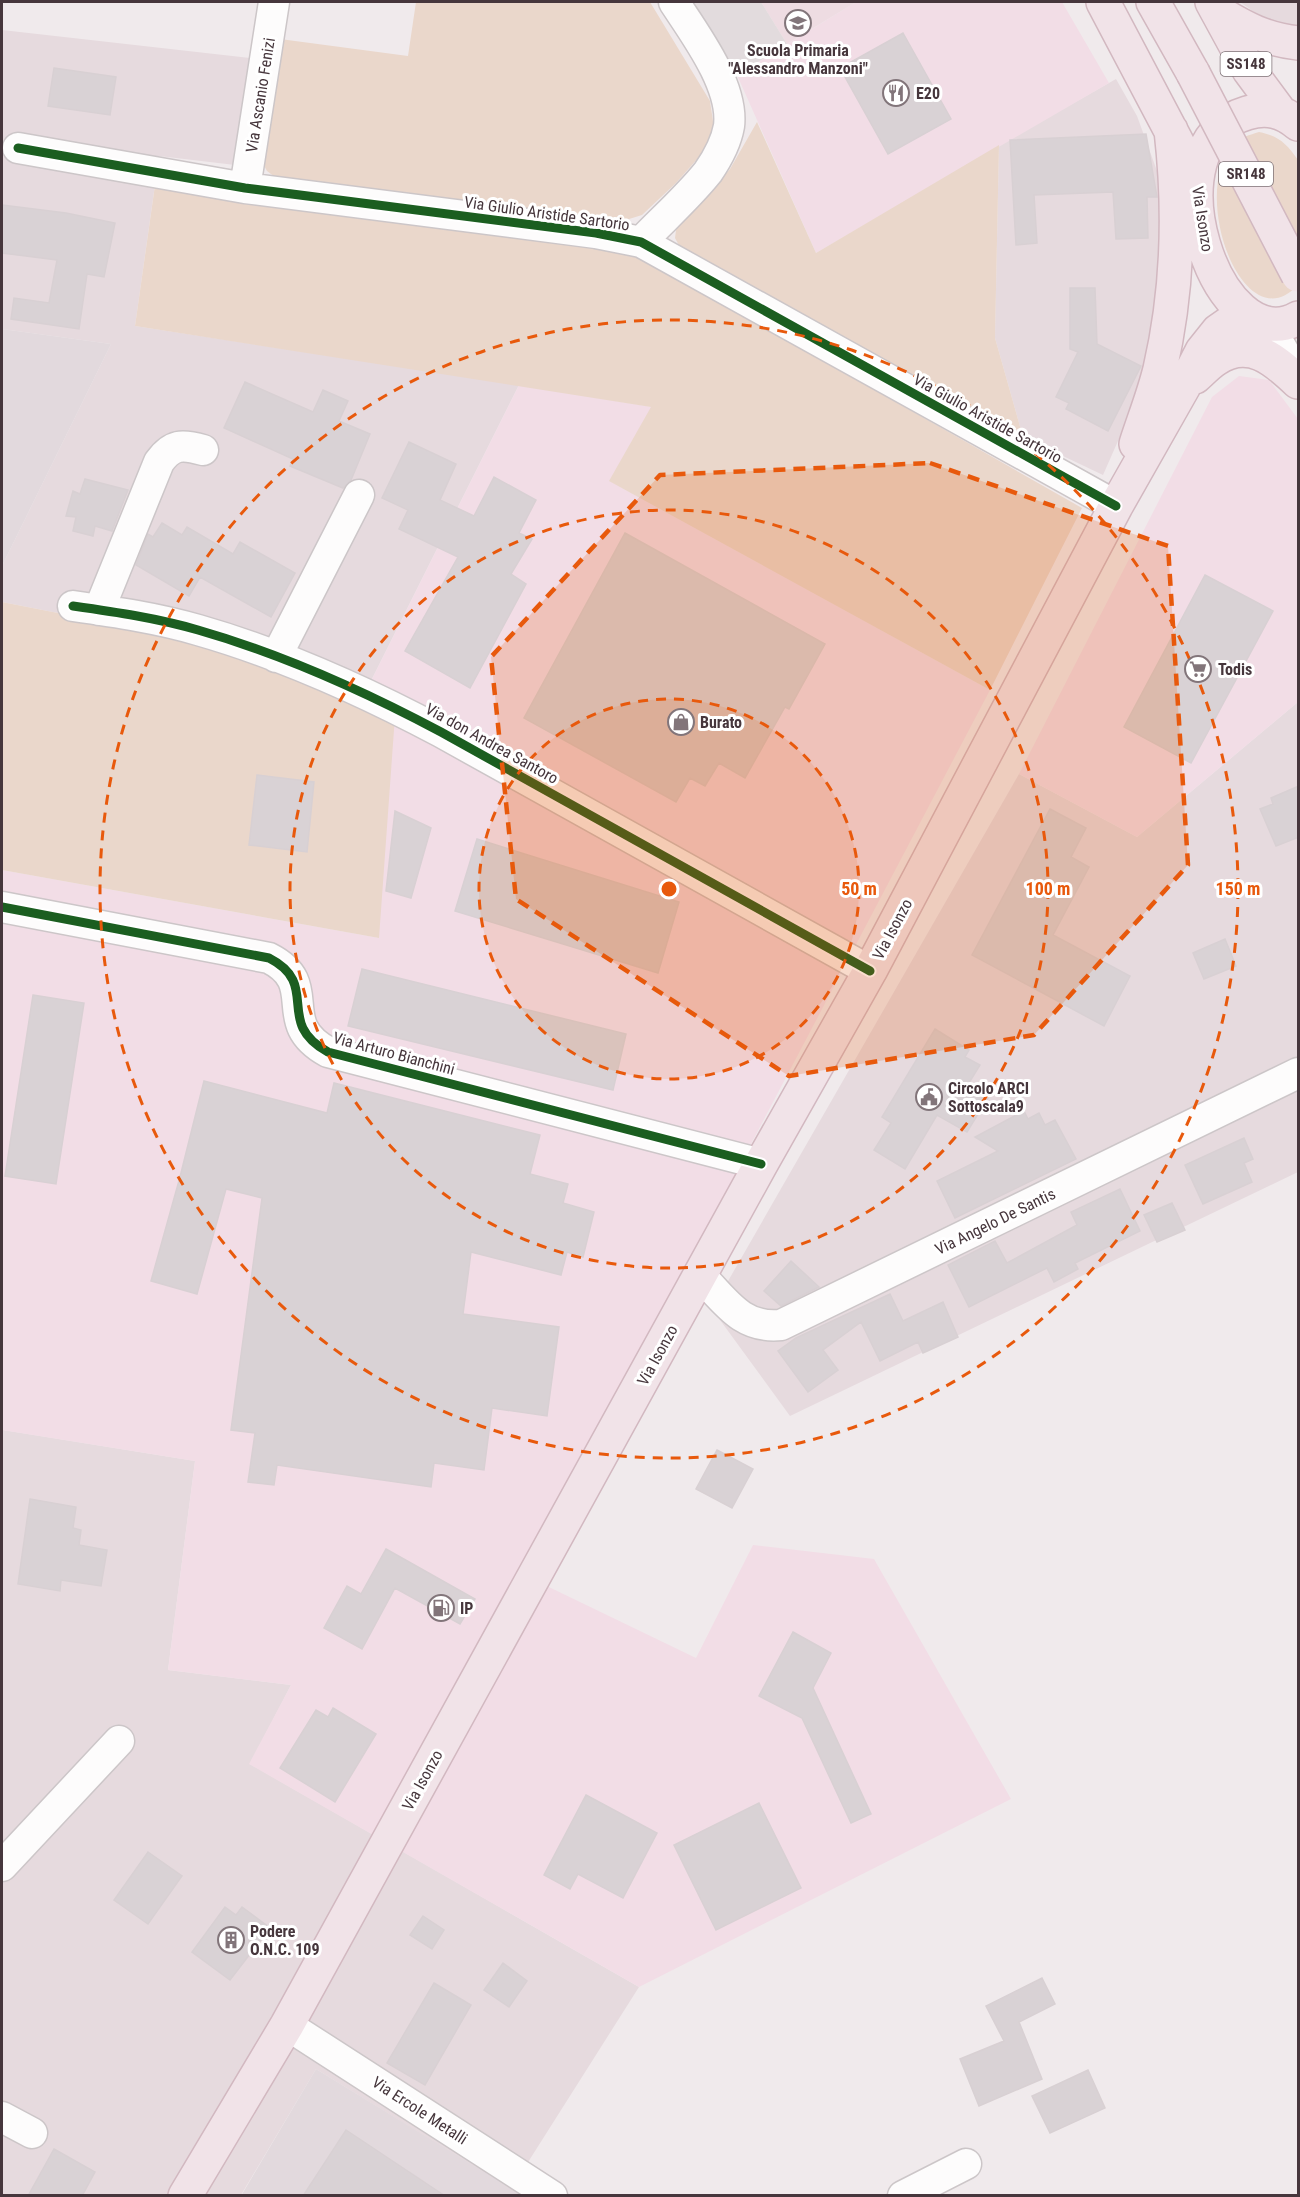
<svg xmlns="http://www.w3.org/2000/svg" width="1300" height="2197" font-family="'Roboto Condensed',sans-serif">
<rect width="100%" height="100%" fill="#f0eaec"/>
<path fill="#e6dade" d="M 1240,2 L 1298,2 L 1298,28 L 1270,23 Z
M 2,30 L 250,58 L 235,165 L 159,156 L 135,326 L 519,385 L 362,699 L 180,637 L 2,602 L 2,566 L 111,344 L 2,329 Z
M 1116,79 L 1137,116 L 1157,171 L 1161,267 L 1151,366 L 1103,475 L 1023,437 L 995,338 L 999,145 Z
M 1298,702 L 1298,1172 L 790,1416 L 712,1309 L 1019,774 L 1137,837 Z
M 3,1430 L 195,1461 L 168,1670 L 291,1685 L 250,1764 L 639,1987 L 511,2189 L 316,2069 L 241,2195 L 2,2196 L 2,1445 Z"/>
<path fill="#f2dde6" d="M 856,2 L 1062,2 L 1109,83 L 816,253 L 737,75 Z
M 1239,376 L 1269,380 L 1298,419 L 1298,702 L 1137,837 L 1019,774 L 1212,397 Z
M 519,385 L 652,407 L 610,481 L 990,690 L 524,1575 L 696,1658 L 753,1545 L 874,1559 L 1011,1799 L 639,1987 L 249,1764 L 291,1685 L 168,1670 L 195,1461 L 2,1430 L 2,870 L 379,938 L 362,699 Z"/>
<path fill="#e2d9dd" d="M 2,329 L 111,344 L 2,566 Z
M 316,2069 L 522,2195 L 241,2196 Z"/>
<path fill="#eedce2" d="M 761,2 L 856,2 L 787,44 Z"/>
<path fill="#ead7cb" d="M 416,2 L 650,2 L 710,101 L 714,128 L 707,148 L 676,183 L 642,215 L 613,224 L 279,180 L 267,171 L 260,158 L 280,39 L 408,56 Z
M 757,122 L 816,253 L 999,145 L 995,338 L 1023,437 L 885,365 L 681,249 L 675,238 L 677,223 L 697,205 L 730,169 Z
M 1259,132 C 1279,136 1286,143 1298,160 L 1298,285 C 1243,344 1188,192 1234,144 C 1240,137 1250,135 1259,132 Z
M 155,185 L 590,240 L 641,257 L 1082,508 L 990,690 L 609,481 L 651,407 L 135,326 Z
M 2,602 L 180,637 L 362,699 L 395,716 L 379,938 L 2,870 Z"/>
<path fill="#e2dbdd" d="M 691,2 L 761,2 L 787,44 L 737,75 Z"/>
<path fill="#d9d2d5" stroke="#d8d0d3" stroke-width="1.5" d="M 903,33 L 951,119 L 888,154 L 840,68 Z
M 54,68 L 116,77 L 110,115 L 48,106 Z
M 1146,134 L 1157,197 L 1147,197 L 1148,238 L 1116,239 L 1113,192 L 1034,195 L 1037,243 L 1016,245 L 1010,140 Z
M 2,205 L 66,213 L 115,223 L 104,277 L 87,274 L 79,329 L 11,319 L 14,298 L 49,303 L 57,260 L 2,253 Z
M 1070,288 L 1095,288 L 1097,344 L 1141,366 L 1108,431 L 1066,409 L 1069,403 L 1056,397 L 1078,352 L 1070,349 Z
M 245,382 L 313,412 L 323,390 L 348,401 L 339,421 L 370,434 L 351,480 L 343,488 L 290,466 L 293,459 L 224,428 Z
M 409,442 L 456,464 L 440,500 L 474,516 L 494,477 L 536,500 L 519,533 L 532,539 L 511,574 L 526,584 L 470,688 L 405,651 L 458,557 L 399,529 L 408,510 L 382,498 Z
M 85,479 L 128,490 L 112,531 L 95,526 L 93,536 L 73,531 L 76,517 L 66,516 L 73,491 L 80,494 Z
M 162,523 L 182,535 L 187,527 L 233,554 L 240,542 L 295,573 L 271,617 L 200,577 L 189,596 L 136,565 L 148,534 L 153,537 Z
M 625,533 L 825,644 L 789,709 L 785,707 L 745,778 L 719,763 L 705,786 L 690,778 L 676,802 L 524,718 Z
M 1205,575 L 1273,611 L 1191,763 L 1124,727 Z
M 257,775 L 314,782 L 307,852 L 249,845 Z
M 1299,786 L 1299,837 L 1276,846 L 1260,809 L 1273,804 L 1271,798 Z
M 1050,809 L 1086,828 L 1071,857 L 1089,867 L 1053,935 L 1130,976 L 1104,1026 L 972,955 Z
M 395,811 L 431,828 L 411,898 L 386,891 Z
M 477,839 L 679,902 L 658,973 L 455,911 Z
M 1225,939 L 1236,966 L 1204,979 L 1193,953 Z
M 362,969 L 626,1034 L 613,1090 L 348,1026 Z
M 33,995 L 84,1003 L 56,1184 L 5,1176 Z
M 935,1029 L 969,1050 L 965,1057 L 980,1065 L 967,1086 L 988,1098 L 967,1132 L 937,1115 L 905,1169 L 874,1150 L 891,1123 L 882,1117 Z
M 204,1081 L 327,1113 L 334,1083 L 540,1135 L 530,1174 L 568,1184 L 563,1203 L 594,1212 L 583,1257 L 567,1252 L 561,1275 L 471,1252 L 463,1314 L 559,1327 L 547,1416 L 492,1408 L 484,1470 L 434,1463 L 431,1487 L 277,1465 L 274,1485 L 248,1482 L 255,1433 L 231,1430 L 262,1198 L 226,1189 L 197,1294 L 151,1281 L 180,1177 Z
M 1024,1111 L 1028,1119 L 1039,1113 L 1045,1125 L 1055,1120 L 1076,1159 L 955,1218 L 937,1181 L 998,1151 L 975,1137 Z
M 1244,1138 L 1253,1159 L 1244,1163 L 1252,1182 L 1203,1204 L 1185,1165 Z
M 1120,1189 L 1140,1231 L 1075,1263 L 1078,1269 L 1054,1282 L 1047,1268 L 969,1307 L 948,1265 L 995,1241 L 1007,1263 L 1077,1225 L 1071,1212 Z
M 1172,1203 L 1185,1230 L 1157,1242 L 1144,1215 Z
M 791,1261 L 819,1287 L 781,1306 L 764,1291 Z
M 890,1294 L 903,1321 L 943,1302 L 958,1337 L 923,1353 L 918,1342 L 880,1361 L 861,1322 L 823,1350 L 838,1370 L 808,1392 L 778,1351 L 796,1338 Z
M 717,1450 L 753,1469 L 732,1508 L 696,1489 Z
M 30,1499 L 76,1507 L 73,1528 L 81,1530 L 79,1545 L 107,1550 L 101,1586 L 61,1580 L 60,1591 L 18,1584 Z
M 386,1549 L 475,1599 L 460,1624 L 395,1588 L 362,1649 L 324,1628 L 347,1586 L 361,1594 Z
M 793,1632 L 831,1653 L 813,1688 L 871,1814 L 851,1823 L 802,1718 L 759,1696 Z
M 333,1708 L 376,1734 L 335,1802 L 280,1768 L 316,1710 L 328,1717 Z
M 586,1795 L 657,1833 L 623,1898 L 578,1874 L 570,1889 L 544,1875 Z
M 759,1803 L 801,1888 L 716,1930 L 674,1845 Z
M 148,1852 L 182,1876 L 148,1924 L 114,1900 Z
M 225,1907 L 236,1915 L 242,1907 L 270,1928 L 230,1980 L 192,1952 Z
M 423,1916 L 444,1930 L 432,1949 L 410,1935 Z
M 503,1963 L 527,1981 L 509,2007 L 484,1990 Z
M 1042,1978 L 1055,2004 L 1019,2022 L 1042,2079 L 979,2106 L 960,2059 L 1004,2041 L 986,2006 Z
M 434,1983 L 471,2005 L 425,2085 L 387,2063 Z
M 1088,2070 L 1105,2108 L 1050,2133 L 1032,2096 Z
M 346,2130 L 445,2196 L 303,2196 Z
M 54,2149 L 95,2172 L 82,2196 L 28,2196 Z"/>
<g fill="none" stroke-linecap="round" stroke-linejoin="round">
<defs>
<path id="minor" d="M 18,148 L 245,188 L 596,233 L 641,242 L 1116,506
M 245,188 L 274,2
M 641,242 C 663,219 688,197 708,172 C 717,159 726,143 729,126 C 734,86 695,34 674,2
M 1268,324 L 1298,377
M 73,606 C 115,612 157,618 198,630 C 282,654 364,691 441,732 L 870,971
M 99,610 L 159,462 C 172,444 182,444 203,450
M 276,657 L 359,495
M 2,907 L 269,958 C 322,985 273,1022 328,1052 L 761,1164
M 701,1276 C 726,1302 742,1329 781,1325 L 1298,1073
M 2,1866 L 119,1741
M 287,2025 L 552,2196
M 2,2117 L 32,2133
M 903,2196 L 966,2164"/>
<path id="major" d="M 1103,2 L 1180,148
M 1153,2 L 1193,73
M 1212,2 L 1249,70 L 1280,112
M 1218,12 C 1246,29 1265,39 1298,43
M 1298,124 C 1283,111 1267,107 1247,113 C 1143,143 1218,364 1298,318
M 1195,377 C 1202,371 1208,364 1216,359 C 1249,337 1275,360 1298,382
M 1136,444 C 1144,419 1154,394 1160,369 C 1178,291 1180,209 1171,130
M 185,2196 L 287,2025 L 761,1164 L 870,971 L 1116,506 L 1184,386 L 1202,351 L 1218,331 L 1228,324 L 1239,319 L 1251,317"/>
</defs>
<use href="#minor" stroke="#ccc6c8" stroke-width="33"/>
<use href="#major" stroke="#d2b8c0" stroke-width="36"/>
<use href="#minor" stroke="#fdfcfc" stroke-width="30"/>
<use href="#major" stroke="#f1e3e8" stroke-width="33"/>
<defs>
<path id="major-bridge" d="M 1193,73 L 1298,275"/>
</defs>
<use href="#major-bridge" stroke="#d2b8c0" stroke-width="36" stroke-linecap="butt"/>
<use href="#major-bridge" stroke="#f1e3e8" stroke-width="33"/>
<defs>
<path id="cycleway" d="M 18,148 L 245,188 L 596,233 L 641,242 L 1116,506
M 73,606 C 115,612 157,618 198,630 C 282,654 364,691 441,732 L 870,971
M 2,907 L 269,958 C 322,985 273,1022 328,1052 L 761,1164"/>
</defs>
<use href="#cycleway" stroke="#fff" stroke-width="13"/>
<use href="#cycleway" stroke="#1b5e20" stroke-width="9"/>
</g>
<path fill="#e8590c" fill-opacity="0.2" stroke="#e8590c" stroke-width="4.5" stroke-dasharray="12 8" stroke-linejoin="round" d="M 930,463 L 1168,546 L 1188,865 L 1034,1035 L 789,1076 L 516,899 L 491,657 L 660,475 Z"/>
<circle cx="669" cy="889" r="190" fill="#e8590c" fill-opacity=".12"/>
<g fill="none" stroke="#e8590c" stroke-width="3" stroke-dasharray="10 8">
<circle cx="669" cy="889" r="190"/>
<circle cx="669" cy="889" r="379"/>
<circle cx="669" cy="889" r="569"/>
</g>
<defs>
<symbol id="school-ring" viewBox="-11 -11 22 22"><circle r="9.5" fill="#fff" stroke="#82757a" stroke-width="1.5"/><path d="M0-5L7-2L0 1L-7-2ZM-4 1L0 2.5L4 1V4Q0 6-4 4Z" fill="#82757a"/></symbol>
<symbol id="restaurant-ring" viewBox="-11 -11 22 22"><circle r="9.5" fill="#fff" stroke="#82757a" stroke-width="1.5"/><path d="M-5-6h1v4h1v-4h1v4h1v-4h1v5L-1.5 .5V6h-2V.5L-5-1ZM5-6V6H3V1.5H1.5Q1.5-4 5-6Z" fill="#82757a"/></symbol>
<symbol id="supermarket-ring" viewBox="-11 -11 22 22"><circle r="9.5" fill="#fff" stroke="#82757a" stroke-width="1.5"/><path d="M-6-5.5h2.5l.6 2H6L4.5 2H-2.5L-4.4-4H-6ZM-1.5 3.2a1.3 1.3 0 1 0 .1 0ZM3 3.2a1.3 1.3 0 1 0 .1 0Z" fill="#82757a"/></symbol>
<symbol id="shop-ring" viewBox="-11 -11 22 22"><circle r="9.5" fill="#fff" stroke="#82757a" stroke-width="1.5"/><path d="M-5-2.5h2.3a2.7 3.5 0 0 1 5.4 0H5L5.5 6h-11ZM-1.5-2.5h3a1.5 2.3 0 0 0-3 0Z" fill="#82757a"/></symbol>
<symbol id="civic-ring" viewBox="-11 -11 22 22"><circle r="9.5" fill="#fff" stroke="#82757a" stroke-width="1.5"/><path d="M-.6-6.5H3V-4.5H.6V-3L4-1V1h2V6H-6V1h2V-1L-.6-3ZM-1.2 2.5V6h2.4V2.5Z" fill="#82757a"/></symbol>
<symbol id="fuel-ring" viewBox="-11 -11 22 22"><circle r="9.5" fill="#fff" stroke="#82757a" stroke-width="1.5"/><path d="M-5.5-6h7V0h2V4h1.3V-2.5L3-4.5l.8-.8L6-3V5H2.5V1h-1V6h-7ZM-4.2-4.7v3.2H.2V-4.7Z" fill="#82757a"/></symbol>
<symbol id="building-ring" viewBox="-11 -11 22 22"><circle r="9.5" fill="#fff" stroke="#82757a" stroke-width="1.5"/><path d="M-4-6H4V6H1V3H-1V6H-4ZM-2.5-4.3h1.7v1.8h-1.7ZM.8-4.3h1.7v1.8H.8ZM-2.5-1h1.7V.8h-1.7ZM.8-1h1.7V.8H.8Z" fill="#82757a"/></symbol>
</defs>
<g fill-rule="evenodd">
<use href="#school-ring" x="783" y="8" width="30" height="30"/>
<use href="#restaurant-ring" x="881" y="78" width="30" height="30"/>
<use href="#supermarket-ring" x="1183" y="654" width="30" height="30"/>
<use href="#shop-ring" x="666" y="707" width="30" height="30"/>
<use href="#civic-ring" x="914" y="1082" width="30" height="30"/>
<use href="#fuel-ring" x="426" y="1593" width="30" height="30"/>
<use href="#building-ring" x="216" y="1925" width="30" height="30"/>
</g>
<g text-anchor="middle" stroke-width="6" stroke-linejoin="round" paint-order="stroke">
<g fill="#fff" stroke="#7e7276" stroke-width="1.5">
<rect x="1220.5" y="52" width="51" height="24" rx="4.5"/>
<rect x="1219" y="162" width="54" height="24" rx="4.5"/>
</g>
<g font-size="15" font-weight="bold" fill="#46363c">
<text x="1246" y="69">SS148</text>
<text x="1246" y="179">SR148</text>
</g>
<g font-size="16" font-weight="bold" fill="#46363c" stroke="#fff" text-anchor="start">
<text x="798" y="56" text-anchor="middle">Scuola Primaria<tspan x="798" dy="18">"Alessandro Manzoni"</tspan></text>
<text x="916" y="99">E20</text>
<text x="1218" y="675">Todis</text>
<text x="700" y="728">Burato</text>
<text x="948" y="1094">Circolo ARCI<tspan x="948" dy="18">Sottoscala9</tspan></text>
<text x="460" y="1614">IP</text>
<text x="250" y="1937">Podere<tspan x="250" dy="18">O.N.C. 109</tspan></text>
</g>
<g font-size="16" fill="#46363c" stroke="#fff">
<text transform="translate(260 95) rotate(-81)" y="6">Via Ascanio Fenizi</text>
<text transform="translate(547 213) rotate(8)" y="6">Via Giulio Aristide Sartorio</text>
<text transform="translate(1203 219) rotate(81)" y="6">Via Isonzo</text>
<text transform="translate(988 418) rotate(29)" y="6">Via Giulio Aristide Sartorio</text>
<text transform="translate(492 743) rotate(29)" y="6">Via don Andrea Santoro</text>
<text transform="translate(892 929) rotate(-62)" y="6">Via Isonzo</text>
<text transform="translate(394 1053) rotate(15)" y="6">Via Arturo Bianchini</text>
<text transform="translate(995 1221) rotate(-26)" y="6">Via Angelo De Santis</text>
<text transform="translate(657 1355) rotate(-61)" y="6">Via Isonzo</text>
<text transform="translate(422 1780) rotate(-61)" y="6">Via Isonzo</text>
<text transform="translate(420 2110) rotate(33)" y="6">Via Ercole Metalli</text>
</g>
</g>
<circle cx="669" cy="889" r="9" fill="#e8590c" stroke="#fff" stroke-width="3"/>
<g font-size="18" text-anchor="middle" font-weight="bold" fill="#e8590c" stroke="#fff" stroke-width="6" stroke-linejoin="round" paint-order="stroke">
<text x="859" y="895">50 m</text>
<text x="1048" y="895">100 m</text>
<text x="1238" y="895">150 m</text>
</g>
<rect width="1300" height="2197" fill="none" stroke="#46363c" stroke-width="6"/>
</svg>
